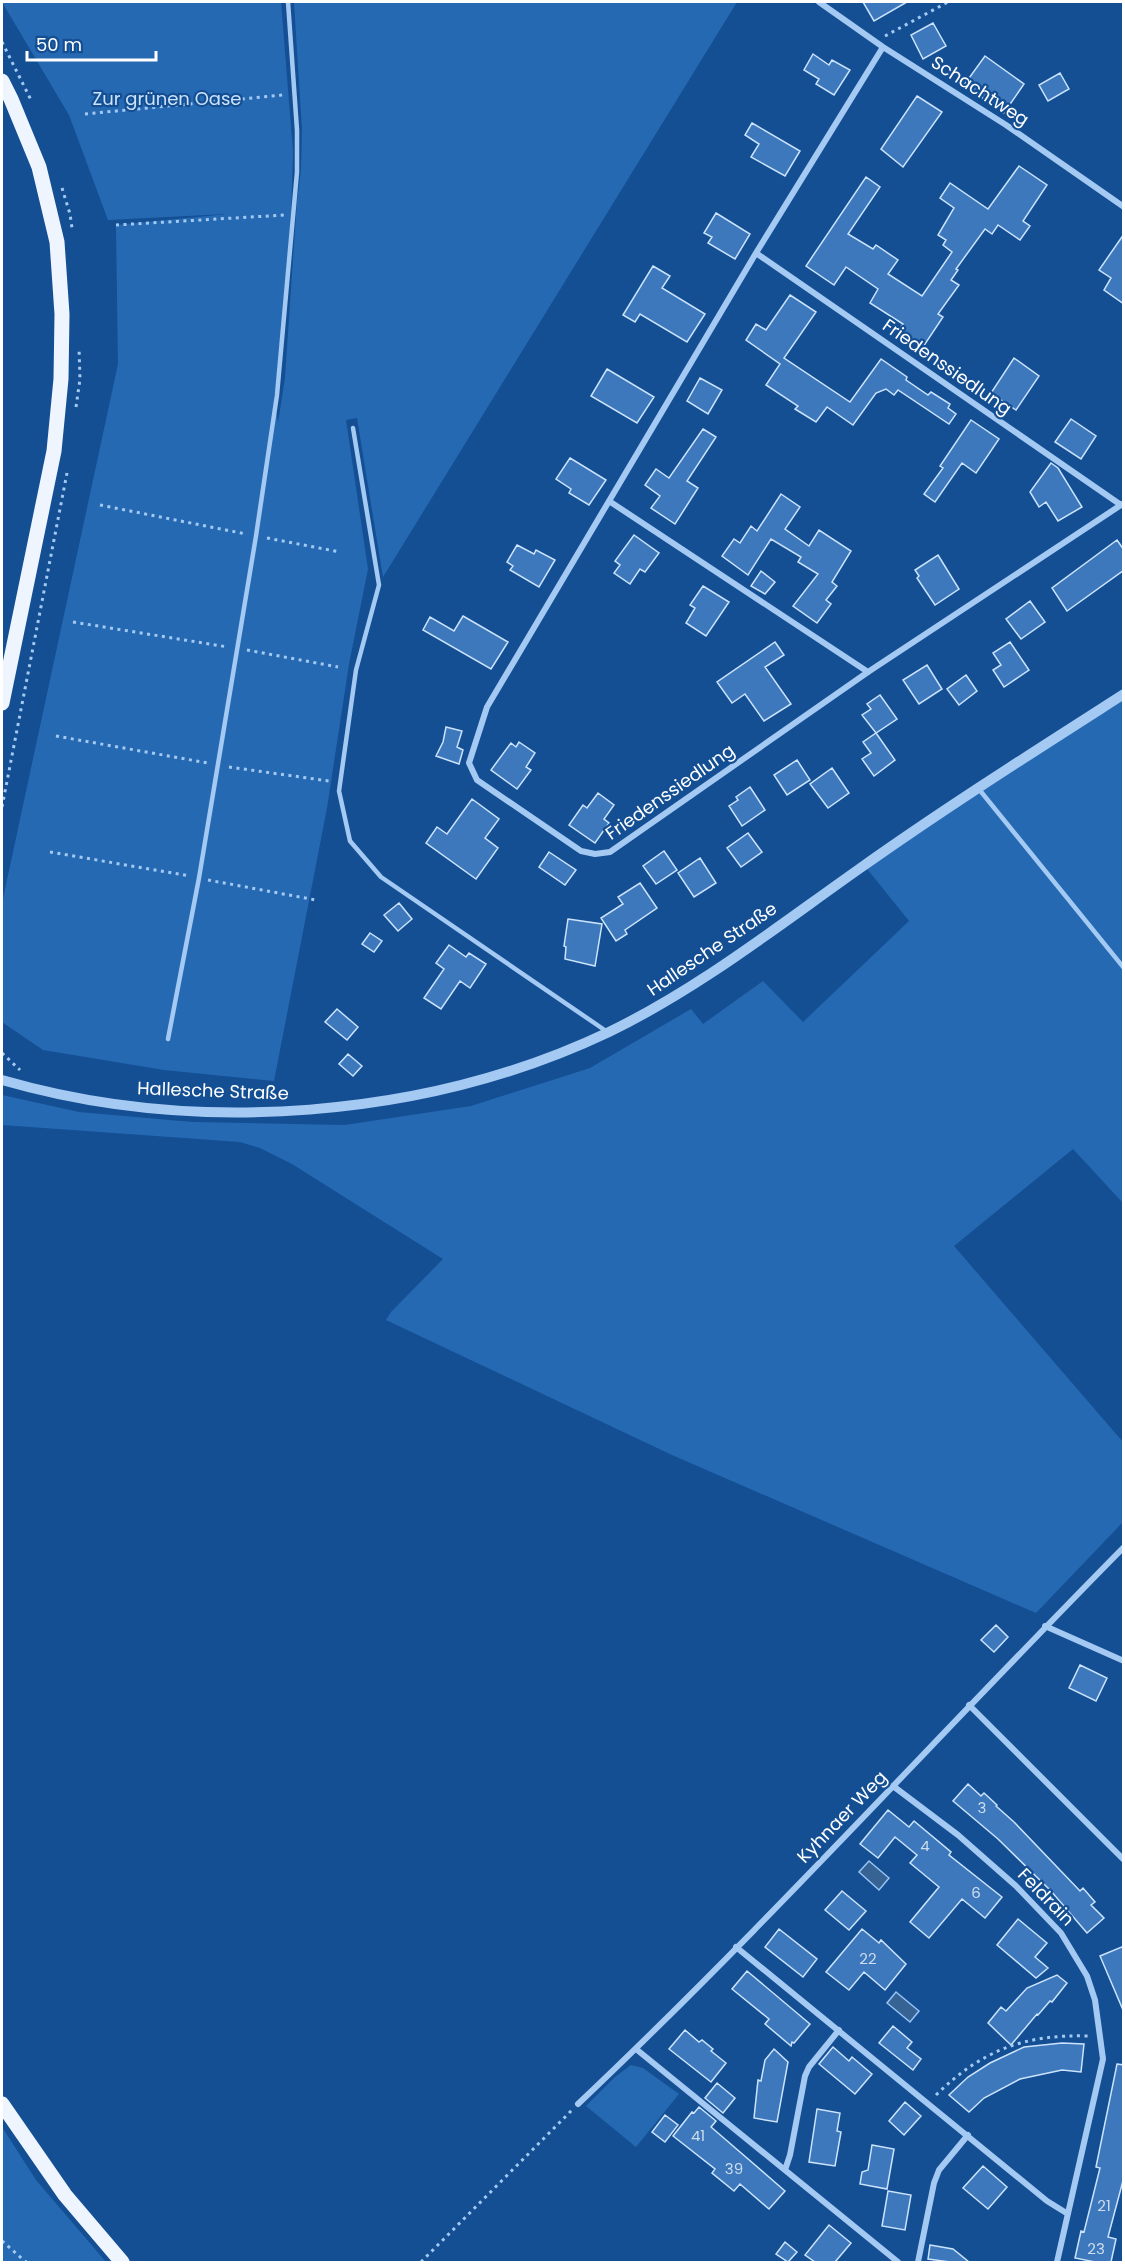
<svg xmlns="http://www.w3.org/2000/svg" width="1125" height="2264" font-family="Poppins,sans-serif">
<rect width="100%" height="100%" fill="#144f94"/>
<path fill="#2669b3" d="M 2,2 L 281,2 L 293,152 L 291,215 L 277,395 L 274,395 L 278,423 L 285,378 L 297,201 L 301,170 L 302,130 L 294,2 L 737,2 L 383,577 L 357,418 L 346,420 L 368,569 L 349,664 L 327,808 L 274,1081 L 164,1070 L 43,1050 L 2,1022 L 2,903 L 118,364 L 116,225 L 227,214 L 108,220 L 69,115 Z
M 1123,695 L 1123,1203 L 1073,1149 L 954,1246 L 1123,1442 L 1123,1522 L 1036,1613 L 672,1455 L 386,1320 L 391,1312 L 443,1259 L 292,1164 L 260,1148 L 240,1142 L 2,1125 L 2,1095 L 79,1112 L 192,1122 L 345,1125 L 471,1106 L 590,1068 L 691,1009 L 703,1024 L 763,981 L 803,1022 L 909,921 L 864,865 Z
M 631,2065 L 643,2068 L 679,2094 L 636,2147 L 586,2106 L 615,2077 Z
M 2,2127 L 36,2180 L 106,2262 L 2,2262 Z"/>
<path fill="#376294" stroke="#96c4f5" stroke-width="1.5" d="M 869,1861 L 889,1878 L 879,1890 L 859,1872 Z
M 896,1992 L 919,2011 L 910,2022 L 887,2003 Z"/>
<path fill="#3d78bc" stroke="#cbe3fc" stroke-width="1.5" d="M 863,2 L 907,2 L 874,21 Z
M 933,23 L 946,46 L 923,59 L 911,35 Z
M 813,54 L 829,65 L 832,60 L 850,70 L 834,95 L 816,84 L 819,79 L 804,70 Z
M 985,56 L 1024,84 L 1004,113 L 964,85 Z
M 1060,73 L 1069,89 L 1048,101 L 1039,85 Z
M 917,96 L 942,112 L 903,167 L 881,149 Z
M 752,123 L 800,151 L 785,176 L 751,157 L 759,144 L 745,135 Z
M 1019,166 L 1047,185 L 1023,221 L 1030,226 L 1020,240 L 998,225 L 992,234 L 985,229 L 956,269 L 958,270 L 951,280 L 959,285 L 938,314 L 943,317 L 923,347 L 898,331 L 903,324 L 870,303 L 878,289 L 846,267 L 834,285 L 806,266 L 866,177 L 880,187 L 848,234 L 873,249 L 876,245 L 898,260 L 888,274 L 922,296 L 952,252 L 943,245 L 946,240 L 938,235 L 954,208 L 940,198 L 950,183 L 988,209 Z
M 716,213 L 750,234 L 735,259 L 708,243 L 712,237 L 704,233 Z
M 1124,234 L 1124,304 L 1104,290 L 1111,278 L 1099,270 Z
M 653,266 L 670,276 L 662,288 L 705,314 L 687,342 L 640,314 L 635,322 L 623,315 Z
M 790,295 L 816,312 L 784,358 L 850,402 L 881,359 L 907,377 L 906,380 L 928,395 L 931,392 L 950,404 L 948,408 L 956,414 L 949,424 L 898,390 L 894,395 L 886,389 L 876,393 L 853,425 L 827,407 L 816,422 L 795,409 L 798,406 L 766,385 L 780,364 L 746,340 L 756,324 L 766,330 Z
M 1014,358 L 1039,376 L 1016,410 L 991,393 Z
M 607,369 L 654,397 L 637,423 L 591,396 Z
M 700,378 L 722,390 L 708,414 L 687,401 Z
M 1071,419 L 1096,436 L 1081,459 L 1055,442 Z
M 971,420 L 999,439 L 976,473 L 962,463 L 935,502 L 924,494 L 943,468 L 940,466 Z
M 703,429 L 716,437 L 687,481 L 698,488 L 675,524 L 651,508 L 660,496 L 645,485 L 656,469 L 669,478 Z
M 570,458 L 606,480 L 589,505 L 569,493 L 571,489 L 556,479 Z
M 1051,463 L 1058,468 L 1082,507 L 1058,521 L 1046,502 L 1039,507 L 1030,492 Z
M 781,494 L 800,507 L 785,529 L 809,546 L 819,530 L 851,551 L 832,582 L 837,586 L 826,600 L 831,604 L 817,623 L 793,606 L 818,574 L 798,562 L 801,557 L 771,539 L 748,575 L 722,556 L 734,539 L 740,543 L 751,526 L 757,531 Z
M 634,535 L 659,553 L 645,572 L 640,569 L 630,584 L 614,573 L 620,565 L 615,561 Z
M 1117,540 L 1124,550 L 1124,570 L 1067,611 L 1052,588 Z
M 517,545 L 534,554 L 536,550 L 555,560 L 539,587 L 510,570 L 513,566 L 507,562 Z
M 938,555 L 959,589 L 935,605 L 917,578 L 919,576 L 915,570 Z
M 761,571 L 775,582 L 765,594 L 751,586 Z
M 703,586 L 729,602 L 706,636 L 686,623 L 695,608 L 690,605 Z
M 1030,601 L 1045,622 L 1021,639 L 1006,619 Z
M 463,616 L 508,642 L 491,669 L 423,630 L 430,617 L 454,631 Z
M 775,642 L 784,655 L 765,667 L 791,704 L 764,721 L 745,694 L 732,703 L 717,682 Z
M 1010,642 L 1029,670 L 1004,687 L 993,670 L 1001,665 L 993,653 Z
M 927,665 L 942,689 L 919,704 L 903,680 Z
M 966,675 L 977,691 L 959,705 L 947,689 Z
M 880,695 L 897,719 L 876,733 L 862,715 L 871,709 L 867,704 Z
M 446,727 L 462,731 L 457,747 L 463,750 L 459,764 L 436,756 L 443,742 Z
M 876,733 L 895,760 L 874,776 L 862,759 L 871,753 L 863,742 Z
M 519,742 L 535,753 L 526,767 L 531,770 L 517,789 L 491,770 L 511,743 L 516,747 Z
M 797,760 L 810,780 L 787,795 L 774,775 Z
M 832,768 L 849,793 L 828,808 L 810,784 Z
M 750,787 L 765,810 L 742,826 L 729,806 L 738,800 L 736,797 Z
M 598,793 L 614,805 L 604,819 L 609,823 L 595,843 L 569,825 L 583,805 L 587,808 Z
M 472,799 L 499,819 L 485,838 L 498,848 L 476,879 L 426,843 L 437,827 L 447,834 Z
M 748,833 L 762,852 L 741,867 L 727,848 Z
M 664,851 L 677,870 L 656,884 L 643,866 Z
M 549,852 L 576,870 L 565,885 L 539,867 Z
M 700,858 L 716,883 L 694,897 L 678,873 Z
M 640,883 L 657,908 L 625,930 L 627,934 L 616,941 L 601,918 L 623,904 L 618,897 Z
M 399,903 L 412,919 L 398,931 L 384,915 Z
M 568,919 L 602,924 L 595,966 L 565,959 L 566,947 L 564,946 Z
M 370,933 L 382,941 L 374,952 L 362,944 Z
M 449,945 L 466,957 L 469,953 L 486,964 L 470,988 L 460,981 L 441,1009 L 424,998 L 444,969 L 436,963 Z
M 337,1009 L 358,1027 L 347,1040 L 325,1022 Z
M 348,1054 L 362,1066 L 353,1076 L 339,1064 Z
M 996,1625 L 1008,1637 L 994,1652 L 981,1640 Z
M 1080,1665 L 1107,1678 L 1096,1701 L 1069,1688 Z
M 968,1784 L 981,1796 L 984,1793 L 997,1805 L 996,1806 L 1014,1822 L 1080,1891 L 1083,1888 L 1095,1902 L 1091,1905 L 1104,1918 L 1087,1933 L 1051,1891 L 998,1839 L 953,1801 Z
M 888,1810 L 909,1827 L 914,1821 L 951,1852 L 949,1855 L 1002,1897 L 985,1918 L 962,1899 L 929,1938 L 910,1922 L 939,1887 L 910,1863 L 917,1855 L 895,1837 L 878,1858 L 860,1844 Z
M 842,1891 L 866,1911 L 849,1930 L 825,1910 Z
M 1018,1919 L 1047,1943 L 1035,1957 L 1048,1968 L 1036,1978 L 997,1945 Z
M 779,1929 L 817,1959 L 803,1977 L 765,1947 Z
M 862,1929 L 879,1943 L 881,1940 L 906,1964 L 885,1990 L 864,1972 L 849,1990 L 826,1972 Z
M 1124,1946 L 1124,2010 L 1123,2010 L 1100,1956 Z
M 747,1971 L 810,2024 L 794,2043 L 792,2042 L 791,2046 L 765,2024 L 769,2019 L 732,1989 Z
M 1057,1975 L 1067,1983 L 1052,2002 L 1050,2001 L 1038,2015 L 1037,2014 L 1011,2045 L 988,2023 L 1001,2007 L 1006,2011 L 1027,1988 Z
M 893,2026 L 912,2042 L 907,2048 L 921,2059 L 913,2070 L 879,2043 Z
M 685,2030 L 699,2042 L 702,2040 L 713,2049 L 711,2051 L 726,2063 L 711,2082 L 669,2049 Z
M 1062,2043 L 1084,2044 L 1081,2072 L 1062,2070 L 1020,2079 L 984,2098 L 969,2112 L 949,2095 L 968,2077 L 990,2063 L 1024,2047 Z
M 833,2047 L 849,2061 L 852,2057 L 872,2074 L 855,2094 L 819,2064 Z
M 774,2049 L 788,2062 L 777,2122 L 754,2118 L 758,2080 L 761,2081 L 765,2060 Z
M 1117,2064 L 1124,2065 L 1124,2177 L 1108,2237 L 1116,2239 L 1111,2262 L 1095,2262 L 1075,2258 L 1081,2231 L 1084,2232 L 1100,2168 L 1096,2167 Z
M 717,2083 L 735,2098 L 723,2113 L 705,2098 Z
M 905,2102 L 921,2116 L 904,2135 L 889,2121 Z
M 699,2107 L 716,2121 L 711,2127 L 785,2191 L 769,2209 L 740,2184 L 734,2191 L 712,2173 L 715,2169 L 673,2136 L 692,2112 L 694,2113 Z
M 817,2109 L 840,2113 L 837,2131 L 841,2132 L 835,2166 L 809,2162 Z
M 665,2115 L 678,2125 L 665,2142 L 652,2132 Z
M 872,2145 L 894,2149 L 887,2189 L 860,2184 L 862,2172 L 868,2170 Z
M 983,2166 L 1007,2187 L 988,2209 L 963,2188 Z
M 888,2191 L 911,2195 L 905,2230 L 882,2226 Z
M 829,2225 L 851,2243 L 835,2262 L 815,2262 L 805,2255 Z
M 785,2242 L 797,2252 L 788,2262 L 776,2254 Z
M 930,2245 L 953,2249 L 969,2262 L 950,2262 L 928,2259 Z"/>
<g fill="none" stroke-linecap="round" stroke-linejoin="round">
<path stroke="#a4c9f2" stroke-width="3" stroke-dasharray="3 4.5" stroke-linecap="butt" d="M 885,36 L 948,2
M 2,42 L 31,100
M 85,114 L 283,95
M 62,188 L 70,214 L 72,228
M 116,225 L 285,215
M 76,407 L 80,379 L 79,348
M 100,505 L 246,534
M 267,538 L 340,552
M 73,622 L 228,647
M 247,650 L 338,667
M 56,736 L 208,763
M 229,767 L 329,781
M 2,807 L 67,473
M 50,852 L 190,876
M 208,880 L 316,900
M 2,1053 L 20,1070
M 936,2095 C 982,2050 1025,2034 1089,2036
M 2,2241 L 26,2262
M 421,2262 L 572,2110"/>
<path stroke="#a4c9f2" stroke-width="4.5" d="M 353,428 L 379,585 L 356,670 L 339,791 L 350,841 L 381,877 L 606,1031
M 978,788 L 1124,968
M 168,1039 L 199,878 L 256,536 L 277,395 L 297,172 L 297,130 L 288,2"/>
<path stroke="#a4c9f2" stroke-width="6" d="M 819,2 L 883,47 L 1006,125 L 1124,207
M 883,47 L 756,253 L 487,707 L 469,763 L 477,780 L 581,851 L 595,854 L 610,852 L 868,672 L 1124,503
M 756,253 L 1121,505
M 609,501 L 868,672
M 1045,1626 L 1124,1661
M 969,1705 L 1124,1860
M 893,1786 L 958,1835 L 1016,1886 L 1061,1933 L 1087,1976 L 1095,2000 L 1103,2059 L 1057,2262
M 736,1947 L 1047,2201 L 1068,2214
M 636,2049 L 898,2262
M 578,2104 C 767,1925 941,1732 1124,1547
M 785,2170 L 790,2155 L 805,2076 L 809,2067 L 839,2030
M 918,2262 L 934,2183 L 939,2170 L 968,2135"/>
<path stroke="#a4c9f2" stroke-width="10" d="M 2,1080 C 196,1136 426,1119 609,1032 C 698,989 778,926 859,869 C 945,808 1035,751 1124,694"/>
<path stroke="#eef5ff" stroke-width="15" d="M 2,81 L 11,99 L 39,167 L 57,242 L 62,314 L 61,379 L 54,451 L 2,703
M 2,2104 L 65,2195 L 122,2262"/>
</g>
<g text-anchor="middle" stroke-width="4.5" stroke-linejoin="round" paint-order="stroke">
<g font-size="15" fill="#ceddee">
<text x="982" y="1813">3</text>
<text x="925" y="1851">4</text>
<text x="976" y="1898">6</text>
<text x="868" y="1964">22</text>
<text x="698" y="2141">41</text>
<text x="734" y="2174">39</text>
<text x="1104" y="2211">21</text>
<text x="1096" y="2254">23</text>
</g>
<g font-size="18" fill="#fff" stroke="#144f94">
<text transform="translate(980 91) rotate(33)" y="6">Schachtweg</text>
<text transform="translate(947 367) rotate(35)" y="6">Friedenssiedlung</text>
<text transform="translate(670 792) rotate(-35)" y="6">Friedenssiedlung</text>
<text transform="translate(712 949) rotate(-34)" y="6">Hallesche Straße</text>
<text transform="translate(213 1091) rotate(2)" y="6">Hallesche Straße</text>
<text transform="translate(842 1817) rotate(-46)" y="6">Kyhnaer Weg</text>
<text transform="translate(1046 1897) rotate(46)" y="6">Feldrain</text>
</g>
<g font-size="18" fill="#cbe3fc" stroke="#144f94">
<text x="167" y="105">Zur grünen Oase</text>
</g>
</g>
<rect width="1125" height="2264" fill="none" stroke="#ffffff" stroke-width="6"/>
<path d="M27 51v9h129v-9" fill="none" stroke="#ffffff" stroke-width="3"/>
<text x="36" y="51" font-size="18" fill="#ffffff" stroke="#144f94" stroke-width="4.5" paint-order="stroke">50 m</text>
</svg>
